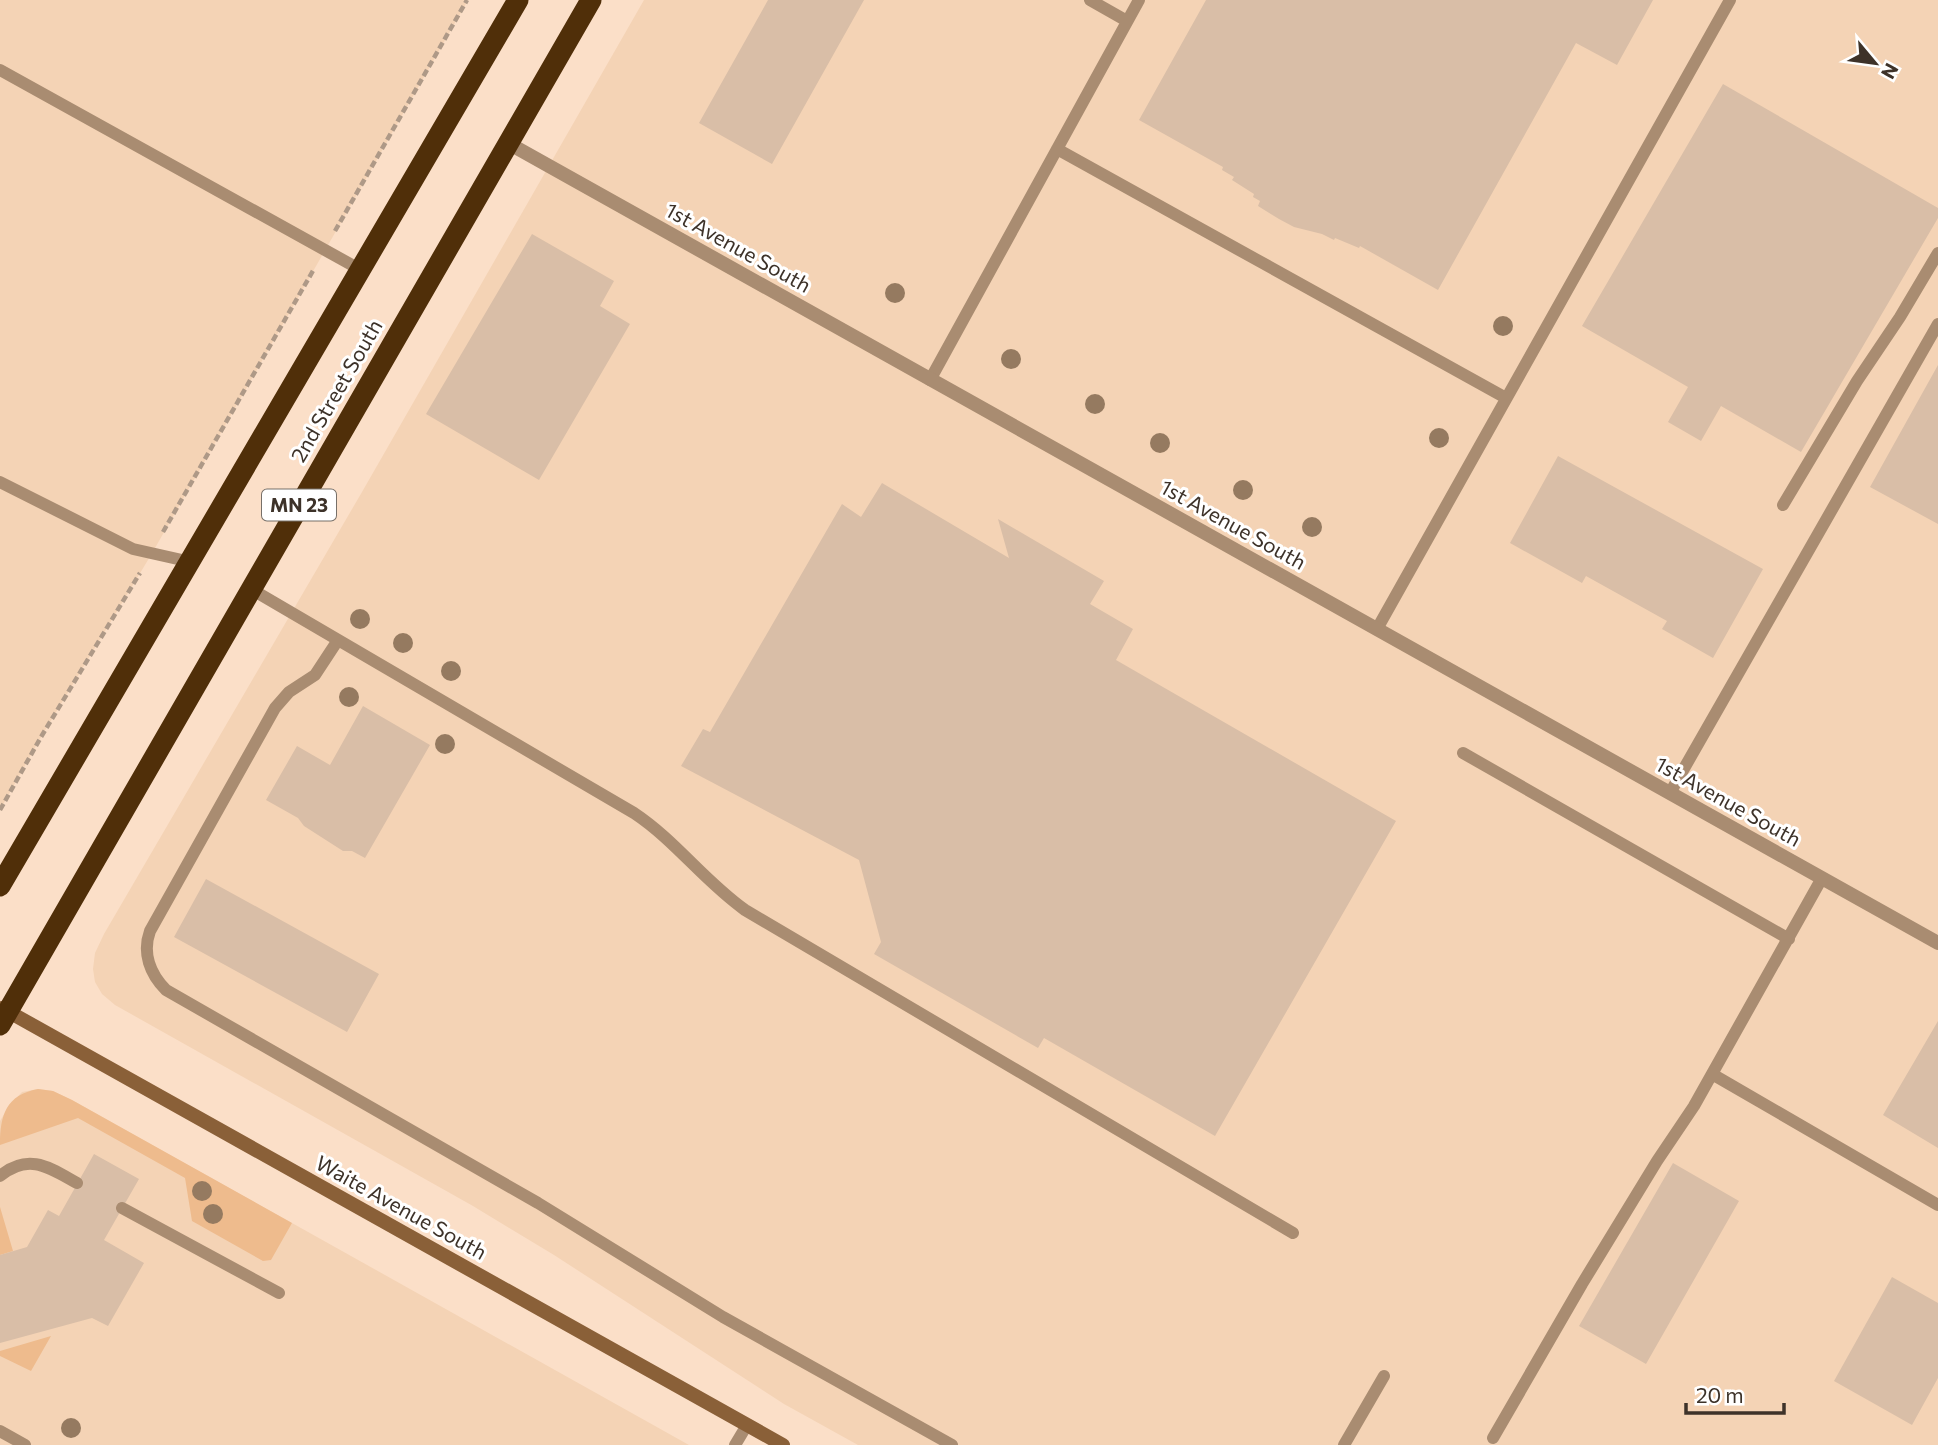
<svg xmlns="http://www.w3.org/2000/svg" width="1938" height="1445" font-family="Commissioner,sans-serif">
<rect width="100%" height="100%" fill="#fbdfc8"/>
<path fill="#f4d3b5" d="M 0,0 L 468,0 L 151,555 L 41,737 L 0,810 Z
M 644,0 L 1938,0 L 1938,1445 L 858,1445 L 784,1404 L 554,1255 L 473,1206 L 115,1005 L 102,994 L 95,982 L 93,969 L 95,953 L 104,934 L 362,492 Z
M 38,1089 L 53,1091 L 72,1100 L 689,1445 L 0,1445 L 0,1121 L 9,1106 L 22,1092 Z"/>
<path fill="#eebb8d" d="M 38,1089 L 53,1091 L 72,1100 L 292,1223 L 271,1260 L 263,1261 L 192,1221 L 185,1178 L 78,1118 L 0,1145 C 0,1115 6,1095 38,1089 Z
M 0,1207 L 13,1251 L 0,1255 Z
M 51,1336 L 31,1371 L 0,1356 L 0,1351 Z"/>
<path fill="#d9bea7" d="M 768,0 L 864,0 L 772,164 L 699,123 Z
M 1206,0 L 1653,0 L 1617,65 L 1576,43 L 1438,290 L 1360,246 L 1359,248 L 1335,238 L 1334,240 L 1322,234 L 1294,227 L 1279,219 L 1258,206 L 1260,201 L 1253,197 L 1254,194 L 1232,180 L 1234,177 L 1222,170 L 1223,167 L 1139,120 Z
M 1723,84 L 1938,208 L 1938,218 L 1801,452 L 1721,406 L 1701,441 L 1668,422 L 1688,387 L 1582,326 Z
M 532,234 L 614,281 L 600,306 L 630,324 L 539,480 L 426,414 Z
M 1938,365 L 1938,524 L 1870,487 Z
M 1558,456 L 1763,569 L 1713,658 L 1662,629 L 1667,621 L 1586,576 L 1582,583 L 1510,543 Z
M 882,483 L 1009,558 L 998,519 L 1104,581 L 1090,604 L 1133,629 L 1116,660 L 1396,821 L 1215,1136 L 1044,1038 L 1038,1048 L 874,954 L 881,942 L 859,860 L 681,766 L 703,729 L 710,732 L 842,504 L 861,517 Z
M 363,706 L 430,745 L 365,858 L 352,851 L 343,851 L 304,826 L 298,818 L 266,800 L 297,746 L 330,765 Z
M 206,879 L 379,974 L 347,1032 L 174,937 Z
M 1938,1021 L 1938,1148 L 1883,1115 Z
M 94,1154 L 139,1179 L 104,1240 L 144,1263 L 108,1326 L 92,1318 L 0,1343 L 0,1255 L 27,1247 L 48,1210 L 59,1216 Z
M 1673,1163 L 1739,1201 L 1646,1364 L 1579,1326 Z
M 1892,1277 L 1938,1303 L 1938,1378 L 1912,1425 L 1834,1381 Z"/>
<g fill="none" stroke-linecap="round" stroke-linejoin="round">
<path stroke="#ae9987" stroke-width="4.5" stroke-dasharray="7 3.5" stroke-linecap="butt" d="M 335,231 L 467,0
M 163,532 L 314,269
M 0,810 L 41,737 L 140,573"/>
<path stroke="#a98c71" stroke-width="12" d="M 1090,0 L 1127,21
M 0,70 L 361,270
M 1057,149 L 1506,398
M 930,380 L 1139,0
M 0,482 L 133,549 L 191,562
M 1783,505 L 1857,381 L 1900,317 L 1938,253
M 251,589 L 634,813 C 676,841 703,880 745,910 L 1293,1233
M 1377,629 L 1730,0
M 338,640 L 315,675 L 289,692 L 275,708 L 150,931 C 142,953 150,974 166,990 L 538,1203 L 723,1317 L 952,1445
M 1463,753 L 1789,939
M 1670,793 L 1938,324
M 1712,1074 L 1938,1205
M 0,1176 C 29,1152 50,1168 77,1183
M 122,1208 L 279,1293
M 0,1431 L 25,1445
M 1493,1438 L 1582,1284 L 1657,1161 L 1694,1106 L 1822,878
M 735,1445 L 747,1425
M 1344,1445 L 1384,1376"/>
<path stroke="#a98c71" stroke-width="14" d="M 508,143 L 1938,943"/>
<path stroke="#8a6038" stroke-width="14" d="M 2,1008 L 783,1445"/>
<path stroke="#502f09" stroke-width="21" d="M 0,886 L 518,0
M 0,1025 L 591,0"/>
</g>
<g fill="#957a60">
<circle cx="895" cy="293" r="10"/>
<circle cx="1503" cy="326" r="10"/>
<circle cx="1011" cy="359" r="10"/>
<circle cx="1095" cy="404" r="10"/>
<circle cx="1439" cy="438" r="10"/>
<circle cx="1160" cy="443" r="10"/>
<circle cx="1243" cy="490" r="10"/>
<circle cx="1312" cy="527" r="10"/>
<circle cx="360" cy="619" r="10"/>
<circle cx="403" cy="643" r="10"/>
<circle cx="451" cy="671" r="10"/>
<circle cx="349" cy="697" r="10"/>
<circle cx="445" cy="744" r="10"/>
<circle cx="202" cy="1191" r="10"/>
<circle cx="213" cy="1214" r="10"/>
<circle cx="71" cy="1428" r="10"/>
</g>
<g text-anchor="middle" stroke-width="6" stroke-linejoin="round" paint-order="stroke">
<rect fill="#fff" stroke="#777069" stroke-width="2" x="262" y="489.5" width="74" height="31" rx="5"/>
<g font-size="19" font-weight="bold" fill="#3d3229">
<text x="299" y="512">MN 23</text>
</g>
<g font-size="21" fill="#3d3229" stroke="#fff">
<text transform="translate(738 248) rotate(29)" y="7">1st Avenue South</text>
<text transform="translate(337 391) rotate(-60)" y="7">2nd Street South</text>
<text transform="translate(1233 525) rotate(29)" y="7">1st Avenue South</text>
<text transform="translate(1728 802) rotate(29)" y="7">1st Avenue South</text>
<text transform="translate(401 1208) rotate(29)" y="7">Waite Avenue South</text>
</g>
</g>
<g transform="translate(1875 63) rotate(119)" stroke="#ffffff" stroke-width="5" paint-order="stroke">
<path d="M0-5L12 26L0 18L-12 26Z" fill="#3d3229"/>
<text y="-10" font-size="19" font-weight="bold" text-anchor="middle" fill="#3d3229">N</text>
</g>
<path d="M1686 1403v10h98v-10" fill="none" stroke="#3d3229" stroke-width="3.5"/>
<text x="1696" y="1403" font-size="21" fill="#3d3229" stroke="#ffffff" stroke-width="5" paint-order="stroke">20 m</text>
</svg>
